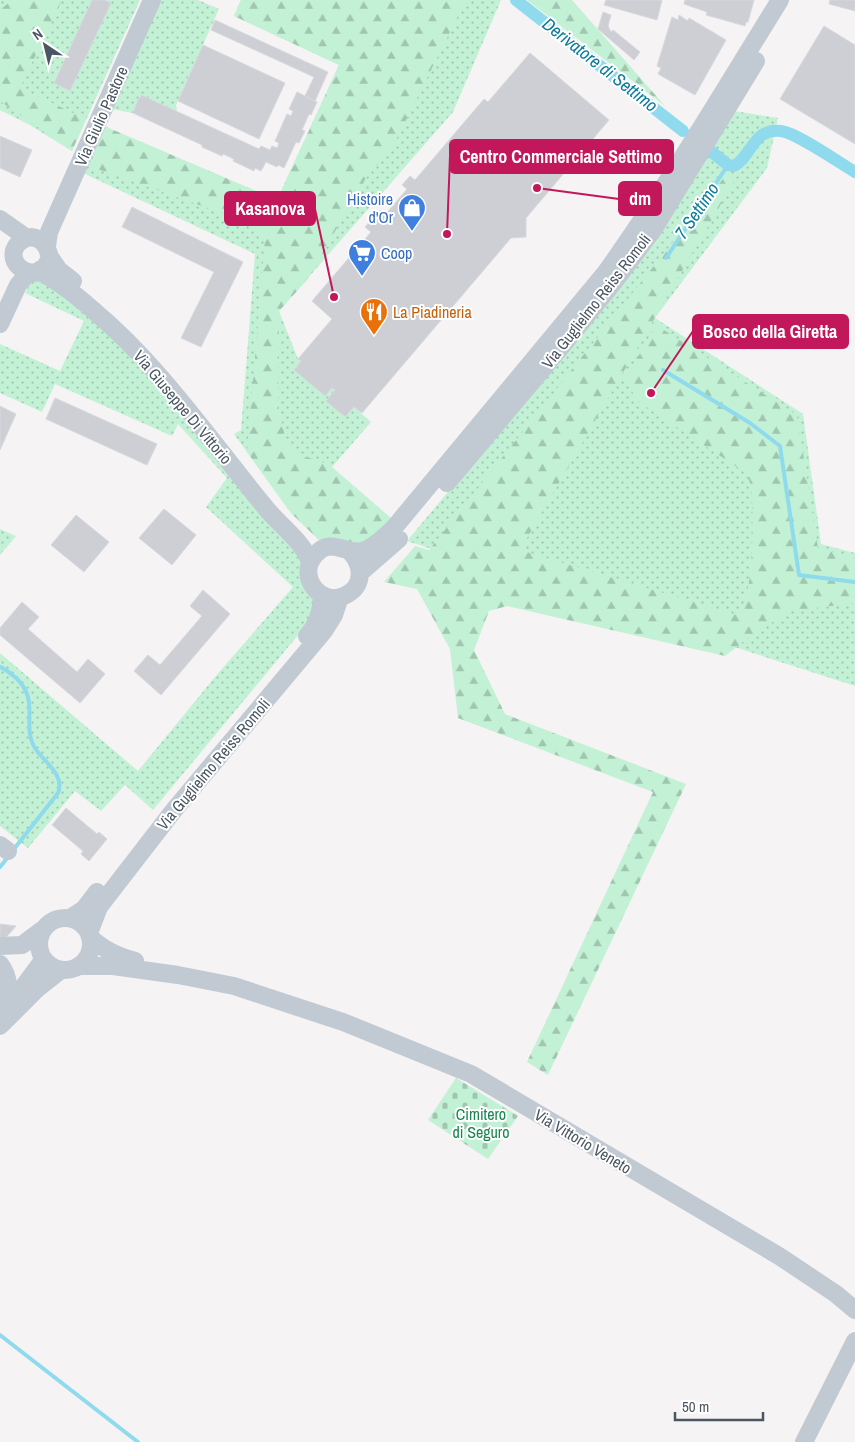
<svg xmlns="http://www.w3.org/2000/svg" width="855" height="1442" font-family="'Archivo Narrow',sans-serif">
<defs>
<pattern id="green-dots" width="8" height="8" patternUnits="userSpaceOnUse" patternTransform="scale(1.25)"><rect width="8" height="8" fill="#c3f1d5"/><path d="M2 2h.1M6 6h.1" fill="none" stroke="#a0c6b0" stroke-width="1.8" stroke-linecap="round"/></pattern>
<pattern id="forest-firs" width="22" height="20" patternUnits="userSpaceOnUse" patternTransform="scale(1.25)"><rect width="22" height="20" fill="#c3f1d5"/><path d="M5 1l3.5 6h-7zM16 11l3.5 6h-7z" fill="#a0c6b0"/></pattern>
<pattern id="cemetery-stones" width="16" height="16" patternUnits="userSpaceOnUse" patternTransform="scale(1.25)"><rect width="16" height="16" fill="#c3f1d5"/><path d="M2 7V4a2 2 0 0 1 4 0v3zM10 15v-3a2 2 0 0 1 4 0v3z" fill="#a0c6b0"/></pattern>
</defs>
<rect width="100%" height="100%" fill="#f5f3f3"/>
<path fill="url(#green-dots)" d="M 0,0 L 92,0 L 54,83 L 70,91 L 111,3 L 105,0 L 140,0 L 72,151 L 28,124 L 0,110 Z
M 161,0 L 198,0 L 219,9 L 176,105 L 177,112 L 139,97 L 133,113 L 111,109 Z
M 241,0 L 501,0 L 453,112 L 279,311 L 298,359 L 301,361 L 294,370 L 325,396 L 332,388 L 335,390 L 326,401 L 345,417 L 354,407 L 371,422 L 332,467 L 393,520 L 333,538 L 319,540 L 291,513 L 234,434 L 241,430 L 255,254 L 83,173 L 104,126 L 277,200 L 339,65 L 234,16 Z
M 734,111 L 778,118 L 767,168 L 655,318 L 803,414 L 821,544 L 855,553 L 855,686 L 407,541 L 548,372 Z
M 39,278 L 69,294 L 172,398 L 303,559 L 315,599 L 313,617 L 153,810 L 125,785 L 101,811 L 75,791 L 28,848 L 0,826 L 0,653 L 138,771 L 215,677 L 293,587 L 206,507 L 227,478 L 178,424 L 172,436 L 55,384 L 42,412 L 0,393 L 0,344 L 60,371 L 84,321 L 25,293 L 31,281 Z
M 0,529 L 16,536 L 0,555 Z"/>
<path fill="url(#forest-firs)" d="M 12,0 L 62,0 L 20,88 L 86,119 L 72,151 L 0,101 L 0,10 Z
M 241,0 L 466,0 L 393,146 L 366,178 L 306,281 L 279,311 L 278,405 L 285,437 L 297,455 L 318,460 L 330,466 L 393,520 L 363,547 L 333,538 L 319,540 L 291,513 L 247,452 L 265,238 L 253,224 L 86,165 L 104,126 L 277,200 L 339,65 L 234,16 Z
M 527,0 L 572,0 L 665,106 Z
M 726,175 L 736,178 L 520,550 L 737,615 C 756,595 752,518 752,489 L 749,480 L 743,471 L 636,400 L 626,378 L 656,325 L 797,415 L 818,548 L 855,558 L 855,603 L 791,611 L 756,632 L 725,656 L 507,606 L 489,611 L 474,650 L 505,714 L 686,784 L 548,1075 L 527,1062 L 653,792 L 458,718 L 450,649 L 417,589 L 384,582 L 415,546 L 429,550 Z"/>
<path fill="url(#cemetery-stones)" d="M 456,1078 L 518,1116 L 488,1159 L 428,1120 Z"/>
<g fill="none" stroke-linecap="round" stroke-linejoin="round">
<path stroke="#90daee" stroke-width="4" d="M 666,258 L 728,165
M 663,370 L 750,423 L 780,446 L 799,575 L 855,582
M 0,667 C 6,669 11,674 16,678 C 42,702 19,727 37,751 C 46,763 65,776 58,793 L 14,849
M 0,867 L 8,857
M 0,1335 L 138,1442"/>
<path stroke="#90daee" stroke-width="12" d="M 516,0 L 683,131
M 708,149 L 728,165 L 734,166 C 746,160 751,143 762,135 C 768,131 774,130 781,131 C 797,133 838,162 855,172"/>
</g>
<path fill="#cdcfd5" stroke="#d7d9de" d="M 92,0 L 105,0 L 111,3 L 70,91 L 54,83 Z
M 606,0 L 662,0 L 657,20 L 604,5 Z
M 685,0 L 754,0 L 748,22 L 746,22 L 745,26 L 706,15 L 707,12 L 684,4 Z
M 830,0 L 855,0 L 855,11 L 829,4 Z
M 603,12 L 611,15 L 608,26 L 611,32 L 613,30 L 640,52 L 634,60 L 598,29 Z
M 679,15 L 688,21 L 689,18 L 726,40 L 695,95 L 658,74 L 661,68 L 657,66 L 672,17 L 678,20 Z
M 215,20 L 328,72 L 315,101 L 305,96 L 314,77 L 211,30 Z
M 824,26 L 855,45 L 855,144 L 780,99 Z
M 203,45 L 285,83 L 259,139 L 178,101 Z
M 530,53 L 609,120 L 526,218 L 526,237 L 511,238 L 362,413 L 354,407 L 345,417 L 326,401 L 335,390 L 332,388 L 325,396 L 294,370 L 301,361 L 298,359 L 332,319 L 312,301 L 371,232 L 365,227 L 380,210 L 385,215 L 407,189 L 402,185 L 410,176 L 415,180 L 484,99 L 488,102 Z
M 297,92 L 317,102 L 311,115 L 309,114 L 302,130 L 305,131 L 299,143 L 296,142 L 284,168 L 278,165 L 277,167 L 266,162 L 261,171 L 255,168 L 254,171 L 233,161 L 234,159 L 223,154 L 222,156 L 202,147 L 202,145 L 133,113 L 139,97 L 140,98 L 141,95 L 259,149 L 261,146 L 270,150 L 272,146 L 277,148 L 279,143 L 275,141 L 287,114 L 291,116 L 293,111 L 289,109 Z
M 0,136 L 32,150 L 20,177 L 0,168 Z
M 132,207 L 243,262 L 201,347 L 181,338 L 214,272 L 122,227 Z
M 55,398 L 157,444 L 147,465 L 46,419 Z
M 0,406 L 16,414 L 0,450 Z
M 164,509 L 196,535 L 172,565 L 139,538 Z
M 76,515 L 109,542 L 84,572 L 51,545 Z
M 203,590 L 230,614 L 161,695 L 134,671 L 148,655 L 160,665 L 202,616 L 190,606 Z
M 22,602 L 39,617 L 28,629 L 77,672 L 88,659 L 105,674 L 80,703 L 0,635 L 0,628 Z
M 66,808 L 97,834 L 99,832 L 107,839 L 89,861 L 81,854 L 83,851 L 52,825 Z
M 0,924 L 16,926 L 2,942 L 0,942 Z"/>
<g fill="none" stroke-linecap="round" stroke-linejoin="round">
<path stroke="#c1cad2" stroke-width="18" d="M 0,219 L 27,238
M 31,237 C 44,239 47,247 50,257 L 46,266 L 35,273 C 8,271 6,242 31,237 Z
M 47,246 L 49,232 L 152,0
M 50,257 L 59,270 L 73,281
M 38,271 C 59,281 76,295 93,310 C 160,366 210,440 265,507 C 279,525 303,541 310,562
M 0,324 L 18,285 L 29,272
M 447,483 L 567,340 L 614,282 L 653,230 L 756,61
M 348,550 C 362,562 366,585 346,595 C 321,608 296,576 315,555 C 331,536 345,555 362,551 C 374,548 384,537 393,529 L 606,272 C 668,185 723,92 780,0
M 360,573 L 399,539
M 307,636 C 318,624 321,611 322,596
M 0,845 L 8,851
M39 944a26 26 0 1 1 52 0a26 26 0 1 1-52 0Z
M 70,918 L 84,909 L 97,892
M 89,933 L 99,907 L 174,810 L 324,631 L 334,615 L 340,597
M 90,937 C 104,950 117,956 135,961
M 0,946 L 22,945 L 42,930
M 0,964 C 10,977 10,993 4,1008
M 79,966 L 113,966 L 178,975 L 234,986 L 343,1022 L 471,1074 L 779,1256 L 836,1294 L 855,1310
M 15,998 L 43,960
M 0,1026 L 37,989 L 61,970
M 804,1442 L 855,1341"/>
</g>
<defs>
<symbol id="shop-pin" viewBox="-11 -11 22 30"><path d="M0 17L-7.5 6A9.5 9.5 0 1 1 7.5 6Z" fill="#3f7fe0" stroke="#fff"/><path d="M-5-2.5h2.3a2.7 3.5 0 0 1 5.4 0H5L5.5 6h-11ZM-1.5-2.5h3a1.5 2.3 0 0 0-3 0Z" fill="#fff"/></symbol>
<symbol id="supermarket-pin" viewBox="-11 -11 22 30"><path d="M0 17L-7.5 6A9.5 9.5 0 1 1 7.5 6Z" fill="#3f7fe0" stroke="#fff"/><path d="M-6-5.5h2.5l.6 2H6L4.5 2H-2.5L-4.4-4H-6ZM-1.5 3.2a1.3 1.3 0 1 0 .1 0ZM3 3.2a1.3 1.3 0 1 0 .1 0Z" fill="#fff"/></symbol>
<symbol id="restaurant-pin" viewBox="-11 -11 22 30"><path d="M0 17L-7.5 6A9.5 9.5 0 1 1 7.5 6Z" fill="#e8710a" stroke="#fff"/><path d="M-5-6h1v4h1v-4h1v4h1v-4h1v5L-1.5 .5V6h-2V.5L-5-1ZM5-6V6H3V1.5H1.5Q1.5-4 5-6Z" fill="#fff"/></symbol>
</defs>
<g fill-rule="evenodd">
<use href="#shop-pin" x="396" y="192" width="32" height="43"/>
<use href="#supermarket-pin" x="346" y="237" width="32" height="43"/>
<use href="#restaurant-pin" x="358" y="296" width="32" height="43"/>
</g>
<g text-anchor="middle" stroke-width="4" stroke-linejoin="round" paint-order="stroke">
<g font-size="16" fill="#4a5661" stroke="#fff">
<text transform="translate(101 116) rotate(-66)" y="6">Via Giulio Pastore</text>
<text transform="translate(596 301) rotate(-52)" y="6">Via Guglielmo Reiss Romoli</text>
<text transform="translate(183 407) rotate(50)" y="6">Via Giuseppe Di Vittorio</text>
<text transform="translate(213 764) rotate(-50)" y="6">Via Guglielmo Reiss Romoli</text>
<text transform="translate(583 1141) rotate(31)" y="6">Via Vittorio Veneto</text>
</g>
<g font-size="16" fill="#366cbe" stroke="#fff" text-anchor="end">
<text x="393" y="205">Histoire<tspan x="393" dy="18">d'Or</tspan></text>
<text x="381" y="259" text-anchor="start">Coop</text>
</g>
<g font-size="16" fill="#c56008" stroke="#fff" text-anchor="start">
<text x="393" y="318">La Piadineria</text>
</g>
<g font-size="16" fill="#17864f" stroke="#fff">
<text x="481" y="1120">Cimitero<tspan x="481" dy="18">di Seguro</tspan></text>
</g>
<g font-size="18" font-style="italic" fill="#0c7c9b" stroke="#fff">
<text transform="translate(600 65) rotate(38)" y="6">Derivatore di Settimo</text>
<text transform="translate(697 211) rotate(-56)" y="6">7 Settimo</text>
</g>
</g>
<path fill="none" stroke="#c2185b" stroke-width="2" d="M447 234L450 156M537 188L619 199M334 297L315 209M651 393L693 331"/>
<g fill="#c2185b" stroke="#fff" stroke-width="2">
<circle cx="447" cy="234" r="5"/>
<circle cx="537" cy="188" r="5"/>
<circle cx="334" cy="297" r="5"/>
<circle cx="651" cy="393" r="5"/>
</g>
<g fill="#c2185b" stroke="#c2185b" stroke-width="2">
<rect x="450" y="140" width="223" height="33" rx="5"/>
<rect x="619" y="182" width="42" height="33" rx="5"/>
<rect x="225" y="192" width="90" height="33" rx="5"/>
<rect x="693" y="315" width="155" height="33" rx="5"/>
</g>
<g font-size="18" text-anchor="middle" font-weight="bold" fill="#fff">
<text x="561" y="163">Centro Commerciale Settimo</text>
<text x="640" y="205">dm</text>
<text x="270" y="215">Kasanova</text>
<text x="770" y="338">Bosco della Giretta</text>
</g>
<g transform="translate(45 45) rotate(325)" stroke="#ffffff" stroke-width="4" paint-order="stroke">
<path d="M0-4L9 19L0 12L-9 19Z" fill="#4a5661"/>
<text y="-8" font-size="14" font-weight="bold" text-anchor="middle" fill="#4a5661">N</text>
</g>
<path d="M675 1412v8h88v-8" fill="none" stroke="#4a5661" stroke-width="2.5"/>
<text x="682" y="1412" font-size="15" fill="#4a5661" stroke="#ffffff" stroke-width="4" paint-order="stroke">50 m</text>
</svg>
